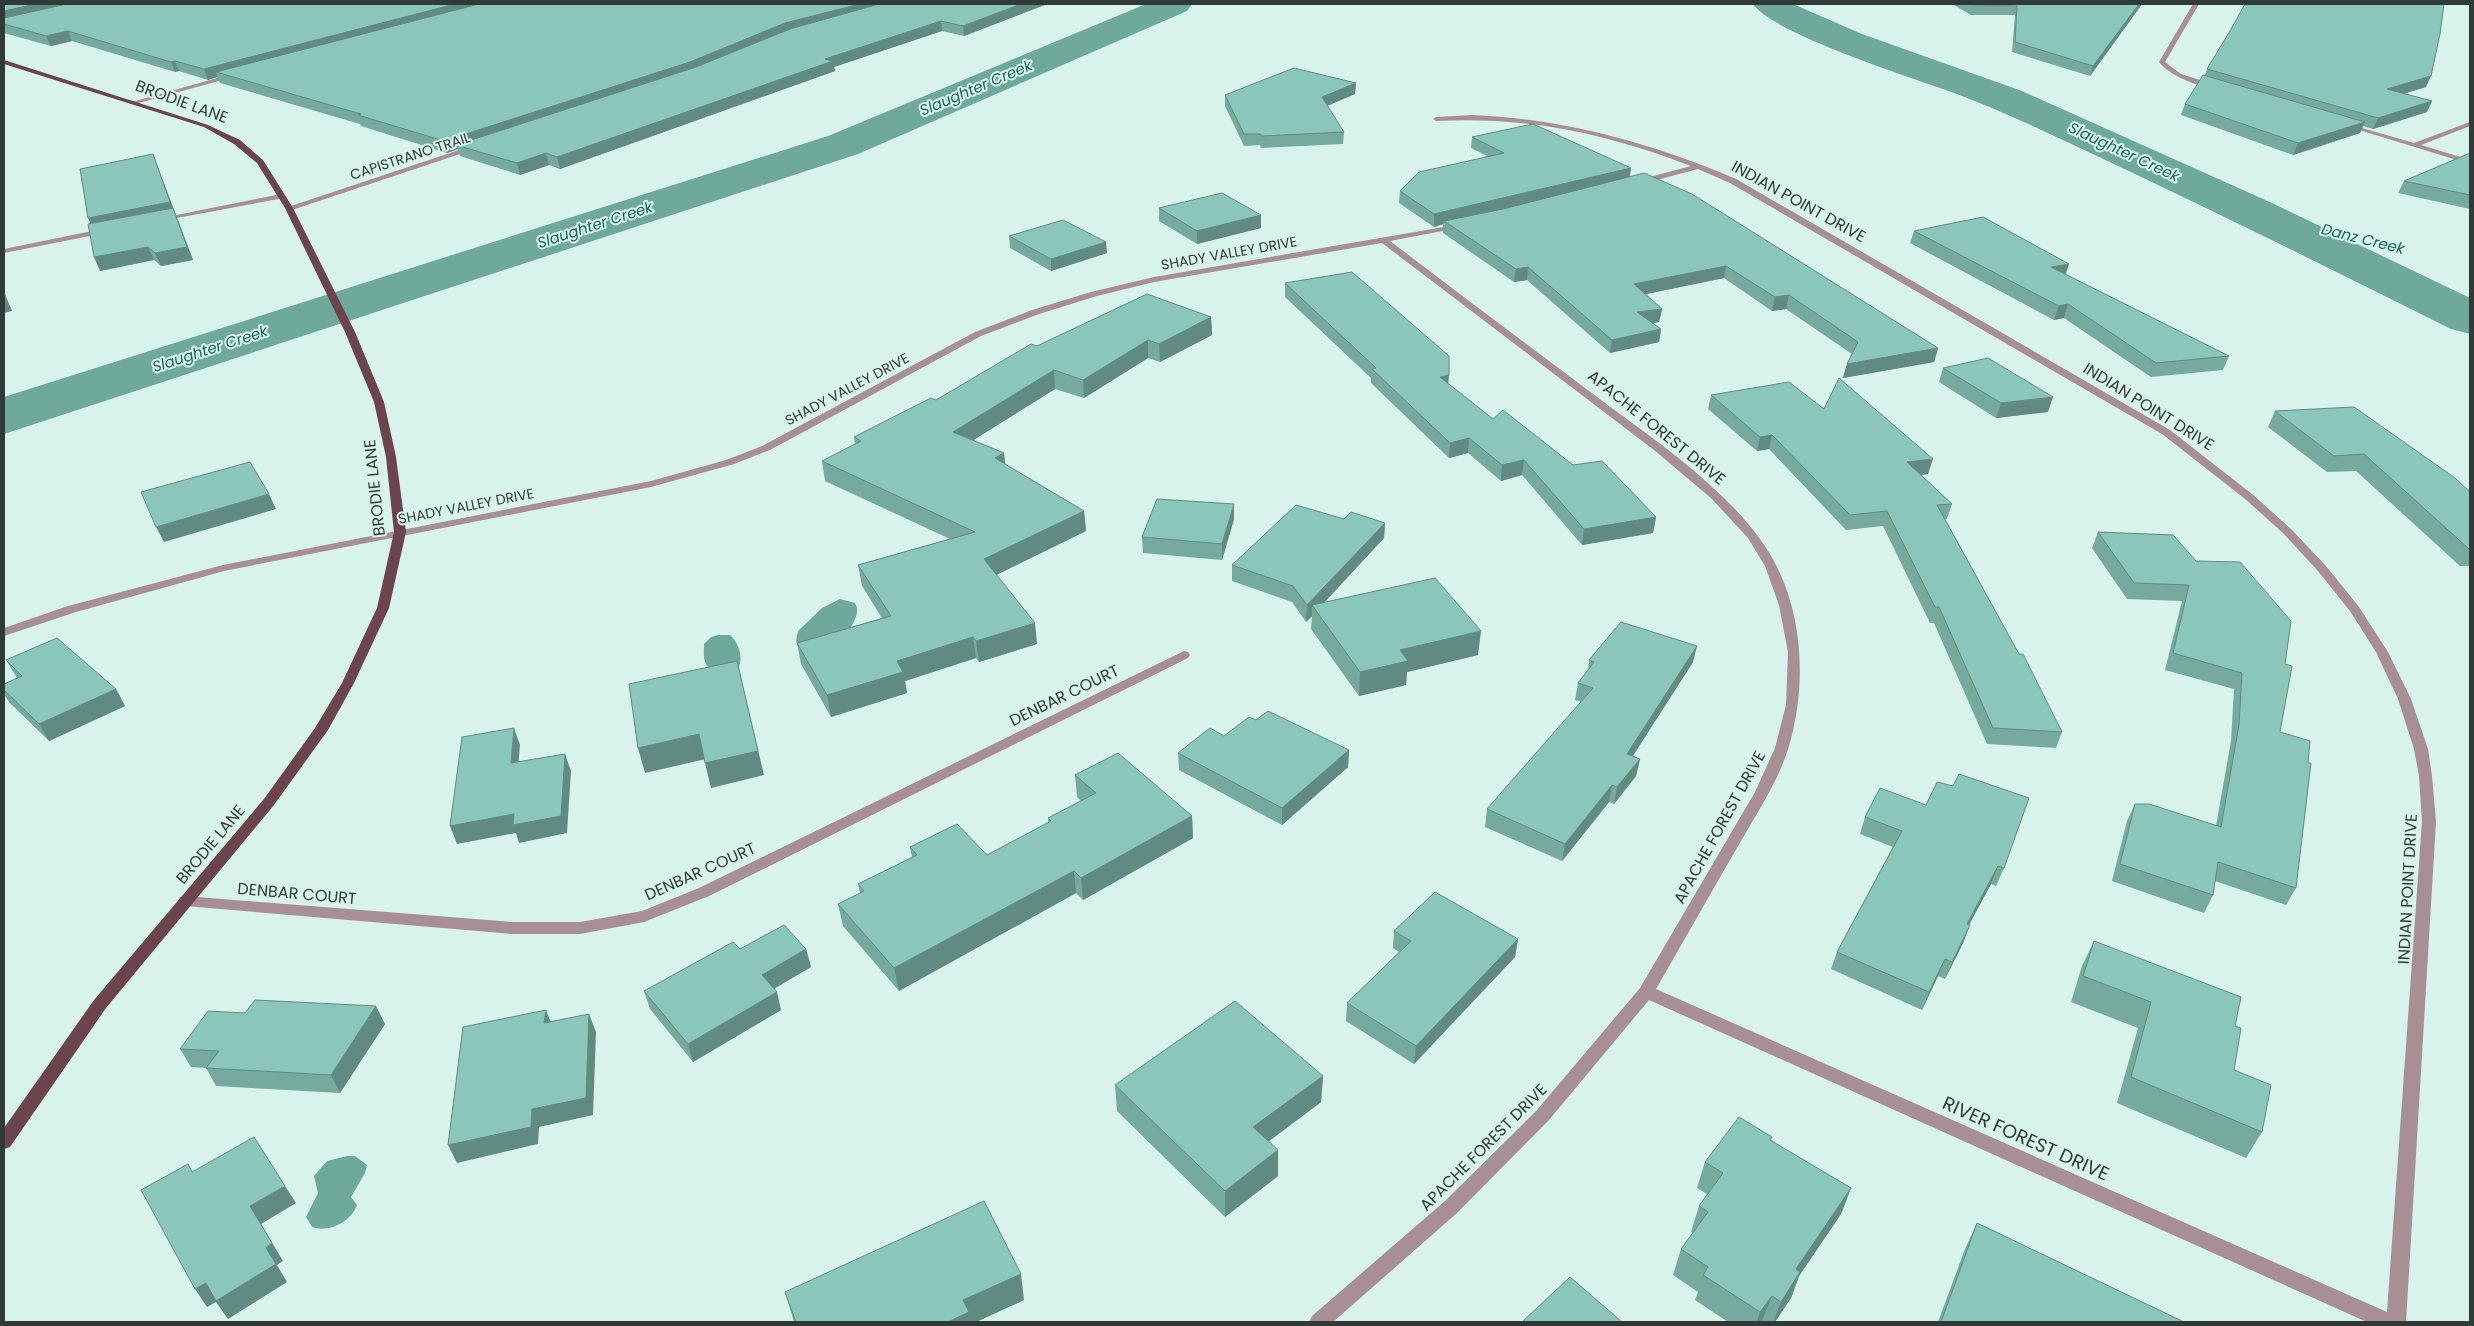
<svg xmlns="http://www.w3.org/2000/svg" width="2474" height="1326" font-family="Poppins,sans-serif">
<rect width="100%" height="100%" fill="#d8f3ec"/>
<path fill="#6ea99c" d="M 840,599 L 855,603 C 861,613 853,623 848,632 L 801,652 L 796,641 L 798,631 L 822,608 Z
M 718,635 L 730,635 C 740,644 744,660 737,671 L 711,670 C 702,662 704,655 704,644 L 711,637 Z
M 347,1156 L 355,1156 L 367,1165 L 365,1173 L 351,1197 L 357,1205 C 351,1222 329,1233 312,1227 L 306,1217 L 318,1193 L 314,1176 L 327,1161 Z"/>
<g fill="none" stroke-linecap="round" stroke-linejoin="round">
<path fill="#6ea99c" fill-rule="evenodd" d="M 1146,4 L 1192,4 L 1187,11 L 858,154 L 4,434 L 4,397 L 828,136 Z
M 1753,4 L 1793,4 L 1862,34 L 2022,91 L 2272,203 L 2470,298 L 2470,334 L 2451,329 C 2345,276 2238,223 2131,172 C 2069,143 2007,112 1943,89 C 1904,75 1773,33 1753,4 Z"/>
<path fill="#a78f95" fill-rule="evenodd" d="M 2193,4 L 2199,4 L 2165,62 L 2181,74 L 2216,85 L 2216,87 C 2199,88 2170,76 2159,62 Z
M 235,73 L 237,76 L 135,104 L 132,102 Z
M 1472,115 C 1565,119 1651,143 1736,179 L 2170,430 L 2252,494 L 2291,529 L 2326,566 L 2359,607 L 2388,652 L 2411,699 L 2428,749 L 2432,776 L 2436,821 L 2406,1322 L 2367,1322 L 1649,1000 L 1549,1120 L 1457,1213 L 1333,1322 L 1309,1322 L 1312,1316 L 1445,1201 L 1537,1110 L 1640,988 L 1755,792 L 1775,748 L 1786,705 L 1788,652 L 1779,605 L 1765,566 L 1748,538 L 1711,498 L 1654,450 L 1382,243 L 1154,282 L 1097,296 L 1039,314 L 981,336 L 770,450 L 734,464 L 651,487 L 224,571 L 76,612 L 4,636 L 4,628 L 68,606 L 223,565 L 651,481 L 726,460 L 762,446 L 975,332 L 1032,310 L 1091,292 L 1154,277 L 1461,224 L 1462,226 L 1458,228 L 1390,241 C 1456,291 1522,341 1589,391 C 1650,437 1741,496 1776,565 C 1804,620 1806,688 1789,746 C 1779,780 1758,811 1741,841 C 1712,891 1684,940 1656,989 L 2387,1312 L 2422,821 L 2419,776 L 2414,749 L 2398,699 L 2376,652 L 2350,611 L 2318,571 L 2283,533 L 2244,498 L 2162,434 L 1730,183 L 1698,169 L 1638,185 L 1635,185 L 1635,181 L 1691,166 C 1607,134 1527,116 1436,121 L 1433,119 L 1436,117 Z
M 2470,122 L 2470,126 L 2421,145 L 2470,160 L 2470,164 L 2343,125 L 2348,124 L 2414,143 Z
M 471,146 L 478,148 L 292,210 L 285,208 Z
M 281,194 L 284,194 L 284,198 L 161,221 L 157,219 Z
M 107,228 L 110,228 L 110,232 L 4,253 L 4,249 Z
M 1184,651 L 1188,652 L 1190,655 L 1188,658 L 709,896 L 644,922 L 580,934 L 512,934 L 185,906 L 180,905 L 178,901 L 180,897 L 185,896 L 512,922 L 580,922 L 642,911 L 699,888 Z"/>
<path fill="#6b444e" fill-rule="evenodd" d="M 4,60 L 208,125 L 240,140 L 263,160 L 293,208 L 355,332 L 384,402 L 396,457 L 406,532 L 389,608 L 354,683 L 328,730 L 274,805 L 106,1008 L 10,1147 L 4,1149 L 4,1128 L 94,1000 L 264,799 L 315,728 L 342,683 L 377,608 L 394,532 L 386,457 L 374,402 L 345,332 L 285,208 L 257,163 L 234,144 L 204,127 L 4,64 Z"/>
</g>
<path fill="#77aa9f" d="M 4,4 L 1047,4 L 964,36 L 942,31 L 834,67 L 835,71 L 560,169 L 549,165 L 520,175 L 460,156 L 458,149 L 447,153 L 361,126 L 360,124 L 220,83 L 217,77 L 208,80 L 179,71 L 175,72 L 72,41 L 51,46 L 4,33 Z
M 1952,4 L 2142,4 L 2090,76 L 2012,52 L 2015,15 L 1971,15 Z
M 2207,69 L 2426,87 L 2403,94 L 2432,101 L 2427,112 L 2373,129 L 2363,126 L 2360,133 L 2293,155 L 2181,115 L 2185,104 L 2205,75 Z
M 1356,83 L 1355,94 L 1327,106 L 1344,132 L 1343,144 L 1261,148 L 1260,145 L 1244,146 L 1225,106 L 1225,95 Z
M 1472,137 L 1631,168 L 1630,177 L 1938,348 L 1934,362 L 1843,378 L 1847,364 L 1852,354 L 1786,309 L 1772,311 L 1724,278 L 1646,294 L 1662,309 L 1659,322 L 1653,323 L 1661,329 L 1659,342 L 1610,353 L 1527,280 L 1514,282 L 1443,233 L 1443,224 L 1434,227 L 1399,203 L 1400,191 L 1487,156 L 1471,148 Z
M 2470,153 L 2470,209 L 2398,193 L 2404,181 Z
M 157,165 L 193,260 L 161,266 L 154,260 L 100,271 L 90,224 Z
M 1159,208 L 1261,228 L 1197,244 L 1159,221 Z
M 1914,231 L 2065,274 L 2229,356 L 2223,370 L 2151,377 L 2064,318 L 2054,320 L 1910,243 Z
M 1009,236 L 1107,253 L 1051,271 L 1010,248 Z
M 1285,283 L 1448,384 L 1493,419 L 1573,465 L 1656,517 L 1653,533 L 1582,545 L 1522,475 L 1501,481 L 1468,453 L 1449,458 L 1371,383 L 1371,378 L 1285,297 Z
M 1211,317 L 1212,335 L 1160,362 L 1148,358 L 1084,398 L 1055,389 L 973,440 L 1004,453 L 1005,464 L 1084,511 L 1086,531 L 996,575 L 1037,644 L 979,662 L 976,658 L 905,681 L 907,693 L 831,717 L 801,664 L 797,643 L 882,618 L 862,586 L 858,565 L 950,539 L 825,481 L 822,461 L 855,444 L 854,437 L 936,400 L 1037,346 Z
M 1943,368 L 2048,412 L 1996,418 L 1939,382 Z
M 1711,395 L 1824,409 L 1928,474 L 1921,475 L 1952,504 L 1947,519 L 1945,519 L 2019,654 L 2062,732 L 2056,748 L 1987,744 L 1934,623 L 1930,623 L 1883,526 L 1846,530 L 1769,449 L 1757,451 L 1708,409 Z
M 2275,411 L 2470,492 L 2470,566 L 2460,566 L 2356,471 L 2327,472 L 2268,427 Z
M 1234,519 L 1222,560 L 1143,553 L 1142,537 Z
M 1344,519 L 1385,523 L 1384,538 L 1324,603 L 1478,655 L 1407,672 L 1406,685 L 1359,696 L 1311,629 L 1312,616 L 1306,622 L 1292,602 L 1232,581 L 1232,565 Z
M 2098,532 L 2173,535 L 2285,664 L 2280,732 L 2296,888 L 2286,905 L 2215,881 L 2213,895 L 2204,913 L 2112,881 L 2127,821 L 2135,804 L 2216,826 L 2231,741 L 2234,689 L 2165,670 L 2182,601 L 2127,599 L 2092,548 Z
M 6,660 L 116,689 L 125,706 L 49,741 L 9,702 L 4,694 L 4,684 L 17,678 Z
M 1589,660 L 1693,662 L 1633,756 L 1640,759 L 1636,776 L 1614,804 L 1609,802 L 1562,861 L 1485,827 L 1487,809 L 1582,702 L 1575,700 L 1578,683 L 1588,671 Z
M 1256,720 L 1349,750 L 1348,767 L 1282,825 L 1179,770 L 1178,753 L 1224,736 Z
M 1075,775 L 1192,816 L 1193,838 L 1083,900 L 1076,893 L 899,991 L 843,926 L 838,904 L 860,893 L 858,884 L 912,857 L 910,847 L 987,855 L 1048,823 L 1048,818 L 1081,801 L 1077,797 Z
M 1865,817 L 2004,868 L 1996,886 L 1991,884 L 1969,925 L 1963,943 L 1945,979 L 1938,976 L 1922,1010 L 1831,969 L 1837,952 L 1893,847 L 1860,834 Z
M 1394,931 L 1518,939 L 1515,957 L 1414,1064 L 1346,1021 L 1347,1003 L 1399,952 L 1393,948 Z
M 2094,941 L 2234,1070 L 2262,1132 L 2246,1158 L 2117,1103 L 2138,1028 L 2071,1002 L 2082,966 Z
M 740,949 L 806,949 L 811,967 L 774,989 L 781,1010 L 693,1062 L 650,1009 L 644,991 Z
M 385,1024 L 340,1093 L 216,1086 L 206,1068 L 191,1067 L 180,1049 Z
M 1323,1076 L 1321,1102 L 1269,1141 L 1278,1176 L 1225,1217 L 1117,1111 L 1115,1085 Z
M 1772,1137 L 1771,1141 L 1851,1188 L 1841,1214 L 1799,1276 L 1791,1298 L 1775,1322 L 1764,1322 L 1762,1321 L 1762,1322 L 1728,1322 L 1695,1300 L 1698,1292 L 1673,1275 L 1681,1249 L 1693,1233 L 1691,1232 L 1699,1206 L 1707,1194 L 1697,1188 L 1705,1162 Z
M 1977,1223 L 2184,1322 L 1938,1322 L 1965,1249 Z
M 785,1292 L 1024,1300 L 976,1322 L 794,1322 Z"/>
<path fill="#618b82" d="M 36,4 L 85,4 L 4,21 L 4,11 Z
M 455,4 L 494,4 L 216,72 L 217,77 L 208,80 L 204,69 Z
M 860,4 L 897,4 L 692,72 L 456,145 L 458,149 L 447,153 L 444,141 L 785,23 Z
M 1021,4 L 1047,4 L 964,36 L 963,26 Z
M 2139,4 L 2142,4 L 2090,76 L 2093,66 Z
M 941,21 L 942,31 L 834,67 L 835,71 L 560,169 L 557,157 L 825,59 Z
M 68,31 L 72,41 L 51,46 L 46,36 Z
M 175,61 L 179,71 L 175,72 L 171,62 Z
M 2431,76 L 2426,87 L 2382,100 L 2387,89 Z
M 1356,83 L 1355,94 L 1322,108 L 1322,97 Z
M 2432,101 L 2427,112 L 2373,129 L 2378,118 Z
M 2365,122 L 2360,133 L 2293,155 L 2298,143 Z
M 546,153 L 549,165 L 520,175 L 517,163 Z
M 153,154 L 157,165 L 193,260 L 161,266 L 155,253 L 187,247 L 93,229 L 88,218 Z
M 1631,168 L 1629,179 L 1448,223 L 1444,221 L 1443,224 L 1434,227 L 1434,214 Z
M 1261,215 L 1261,228 L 1197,244 L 1197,231 Z
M 1106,242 L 1107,253 L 1051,271 L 1051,259 Z
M 148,247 L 154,260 L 100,271 L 94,257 Z
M 2069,264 L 2065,277 L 2051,267 Z
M 1726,266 L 1724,278 L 1632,297 L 1634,284 Z
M 1528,267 L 1527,280 L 1514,282 L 1516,269 Z
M 4,292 L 12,311 L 4,313 Z
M 1789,295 L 1786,309 L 1772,311 L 1775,297 Z
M 2068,304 L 2064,318 L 2054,320 L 2059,306 Z
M 1662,309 L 1659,322 L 1635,326 L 1637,312 Z
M 1211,317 L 1212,335 L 1160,362 L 1159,344 Z
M 1661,329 L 1659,342 L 1610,353 L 1612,340 Z
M 1148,340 L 1148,358 L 1084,398 L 1083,380 Z
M 1938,348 L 1934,362 L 1843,378 L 1847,364 Z
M 1054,370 L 1055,389 L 956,451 L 953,432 Z
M 1449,375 L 1448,390 L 1440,377 Z
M 2053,397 L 2048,412 L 1996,418 L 2001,403 Z
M 1772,435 L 1769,449 L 1757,451 L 1760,437 Z
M 1469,438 L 1468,453 L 1449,458 L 1450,443 Z
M 1004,453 L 1006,473 L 995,458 Z
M 1933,459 L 1928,474 L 1903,477 L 1907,462 Z
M 1524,460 L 1522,475 L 1501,481 L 1502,465 Z
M 269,494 L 276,509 L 164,542 L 156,527 Z
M 1234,504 L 1234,519 L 1222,560 L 1222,544 Z
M 1084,511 L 1086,531 L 986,580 L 984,559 Z
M 1656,517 L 1653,533 L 1582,545 L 1584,529 Z
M 1385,523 L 1384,538 L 1316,611 L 1312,605 L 1312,616 L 1306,622 L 1307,605 Z
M 1035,623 L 1037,644 L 979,662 L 976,641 Z
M 1481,631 L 1478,655 L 1407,672 L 1406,685 L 1359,696 L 1360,672 L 1400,650 Z
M 973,637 L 976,658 L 905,681 L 907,693 L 831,717 L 827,695 L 897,661 Z
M 1697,646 L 1693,662 L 1623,771 L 1627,754 Z
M 737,661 L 764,775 L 711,788 L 705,763 Z
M 116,689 L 125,706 L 49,741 L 39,724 Z
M 514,728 L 520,745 L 517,780 L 511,763 Z
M 699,734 L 706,759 L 645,773 L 638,748 Z
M 1349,750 L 1348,767 L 1282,825 L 1282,808 Z
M 565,754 L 571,771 L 567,833 L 519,843 L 516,833 L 457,844 L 450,826 Z
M 1640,759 L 1636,776 L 1614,804 L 1617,787 Z
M 1612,785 L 1609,802 L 1562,861 L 1565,844 Z
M 1192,816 L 1193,838 L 1083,900 L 1081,878 Z
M 1998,866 L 1991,884 L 1960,941 L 1967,924 Z
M 1074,871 L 1076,893 L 899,991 L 894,968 Z
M 1970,925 L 1963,943 L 1945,979 L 1952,962 Z
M 1518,939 L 1515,957 L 1414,1064 L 1416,1046 Z
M 806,949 L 811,967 L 766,993 L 762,975 Z
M 1945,959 L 1938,976 L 1922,1010 L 1929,992 Z
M 777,992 L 781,1010 L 693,1062 L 688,1044 Z
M 376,1006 L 385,1024 L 340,1093 L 331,1075 Z
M 546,1010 L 553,1028 L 544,1023 Z
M 589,1014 L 596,1032 L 593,1115 L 539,1127 L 538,1144 L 457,1163 L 448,1145 L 532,1109 Z
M 1323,1076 L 1321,1102 L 1253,1153 L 1253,1127 Z
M 1278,1150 L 1278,1176 L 1225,1217 L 1225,1191 Z
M 285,1186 L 296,1203 L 261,1224 L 283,1261 L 277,1265 L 287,1282 L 228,1319 L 216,1302 L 207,1307 L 195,1289 L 250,1206 Z
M 1851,1188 L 1841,1214 L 1799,1276 L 1791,1298 L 1775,1322 L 1773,1322 L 1781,1302 L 1796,1269 Z
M 1021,1274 L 1024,1300 L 976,1322 L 948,1322 L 963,1300 Z
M 1772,1296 L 1762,1321 L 1762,1322 L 1757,1322 L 1760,1312 Z"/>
<path fill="#8ac6b9" stroke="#618b82" d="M 4,4 L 36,4 L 4,11 Z
M 67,4 L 455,4 L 204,69 L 175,61 L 171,62 L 68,31 L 46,36 L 4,24 L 4,18 Z
M 479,4 L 860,4 L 785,23 L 690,62 L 444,141 L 358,115 L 361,114 L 216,72 Z
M 879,4 L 1021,4 L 963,26 L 941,21 L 825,59 L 833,61 L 557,157 L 546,153 L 517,163 L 456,145 L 696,67 L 790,29 Z
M 1971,4 L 2139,4 L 2093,66 L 2015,42 L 2017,6 L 1973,5 Z
M 2245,4 L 2444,4 L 2440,34 L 2431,76 L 2387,89 L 2432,101 L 2378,118 L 2207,69 L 2230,31 Z
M 1294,68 L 1356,83 L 1322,97 L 1344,132 L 1262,136 L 1260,134 L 1244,134 L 1225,95 Z
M 2203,75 L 2365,122 L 2298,143 L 2185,104 Z
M 1533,124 L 1631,168 L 1434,214 L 1400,191 L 1419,172 L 1504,153 L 1472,137 Z
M 2470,153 L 2470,195 L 2404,181 Z
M 153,154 L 170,202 L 88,218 L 80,169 Z
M 1644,173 L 1692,194 L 1938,348 L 1847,364 L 1858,342 L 1789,295 L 1775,297 L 1726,266 L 1634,284 L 1662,309 L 1637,312 L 1661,329 L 1612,340 L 1528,267 L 1516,269 L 1444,221 L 1503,209 Z
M 1222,193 L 1261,215 L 1197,231 L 1159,208 Z
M 173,208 L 187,247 L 155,253 L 148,247 L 94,257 L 88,224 Z
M 1983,217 L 2069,264 L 2051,267 L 2229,356 L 2156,363 L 2068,304 L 2059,306 L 1914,231 Z
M 1063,220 L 1106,242 L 1051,259 L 1009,236 Z
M 1352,272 L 1449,356 L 1449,375 L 1440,377 L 1493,419 L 1503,410 L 1573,465 L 1602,461 L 1656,517 L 1584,529 L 1524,460 L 1502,465 L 1469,438 L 1450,443 L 1372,369 L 1376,368 L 1285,283 Z
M 1147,294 L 1211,317 L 1159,344 L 1148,340 L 1083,380 L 1054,370 L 953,432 L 1004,453 L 995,458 L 1084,511 L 984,559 L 1035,623 L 976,641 L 973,637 L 897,661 L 903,672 L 827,695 L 797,643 L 891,616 L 858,565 L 975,532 L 822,461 L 861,441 L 854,437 L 931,398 L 936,400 L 1031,344 L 1037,346 Z
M 1988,358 L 2053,397 L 2001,403 L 1943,368 Z
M 1839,378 L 1933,459 L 1907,462 L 1952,504 L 1937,505 L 2019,654 L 2023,654 L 2062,732 L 1993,728 L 1939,607 L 1935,607 L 1887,511 L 1850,515 L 1772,435 L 1760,437 L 1711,395 L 1789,382 L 1824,409 Z
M 2354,407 L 2455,478 L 2470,492 L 2470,549 L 2469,549 L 2364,454 L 2334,456 L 2275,411 Z
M 250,462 L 269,494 L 156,527 L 141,492 Z
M 1157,499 L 1234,504 L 1222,544 L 1142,537 Z
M 1296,505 L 1344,519 L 1351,512 L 1385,523 L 1307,605 L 1293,586 L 1232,565 Z
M 2098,532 L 2173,535 L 2196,561 L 2240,562 L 2291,621 L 2285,664 L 2292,666 L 2280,732 L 2310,741 L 2308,763 L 2311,763 L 2296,888 L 2218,862 L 2213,895 L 2120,864 L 2135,804 L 2149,804 L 2221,827 L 2239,725 L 2242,673 L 2173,653 L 2189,585 L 2134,583 Z
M 1435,578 L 1481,631 L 1400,650 L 1408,661 L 1360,672 L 1312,605 Z
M 1621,622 L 1697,646 L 1627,754 L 1640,759 L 1617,787 L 1612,785 L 1565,844 L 1487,809 L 1593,688 L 1578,683 L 1594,662 L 1589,660 Z
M 57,638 L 116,689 L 39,724 L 4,690 L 4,684 L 22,676 L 6,660 Z
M 737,661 L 758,751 L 705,763 L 699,734 L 638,748 L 629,684 Z
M 1268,711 L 1349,750 L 1282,808 L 1178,753 L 1210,728 L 1224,736 L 1249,717 L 1256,720 Z
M 514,728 L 511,763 L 565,754 L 561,816 L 513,825 L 514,814 L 450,826 L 462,737 Z
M 1118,753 L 1192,816 L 1081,878 L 1074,871 L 894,968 L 838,904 L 864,891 L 858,884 L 917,855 L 910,847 L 957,824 L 987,855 L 1051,821 L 1048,818 L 1096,793 L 1075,775 Z
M 1959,774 L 2029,798 L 2004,868 L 1998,866 L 1967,924 L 1970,925 L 1952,962 L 1945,959 L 1929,992 L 1837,952 L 1902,831 L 1865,817 L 1880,788 L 1926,805 L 1937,782 L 1953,786 Z
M 1435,892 L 1518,939 L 1416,1046 L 1347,1003 L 1411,941 L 1394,931 Z
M 784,925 L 806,949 L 762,975 L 777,992 L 688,1044 L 644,991 L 733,942 L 740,949 Z
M 2094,941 L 2241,997 L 2235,1026 L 2241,1028 L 2234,1070 L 2271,1085 L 2262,1132 L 2131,1077 L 2151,1002 L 2083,976 Z
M 255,1000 L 376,1006 L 331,1075 L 206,1068 L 219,1051 L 180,1049 L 208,1011 L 245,1013 Z
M 1235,1001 L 1323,1076 L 1253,1127 L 1278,1150 L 1225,1191 L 1115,1085 Z
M 546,1010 L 544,1023 L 589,1014 L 586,1098 L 532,1109 L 531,1127 L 448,1145 L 463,1027 Z
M 1739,1117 L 1772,1137 L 1770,1140 L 1851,1188 L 1796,1269 L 1800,1272 L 1781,1302 L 1772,1296 L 1760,1312 L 1703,1275 L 1708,1267 L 1681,1249 L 1708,1212 L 1699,1206 L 1723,1173 L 1705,1162 Z
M 254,1137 L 285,1186 L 250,1206 L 272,1243 L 266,1248 L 276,1264 L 216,1301 L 206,1283 L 195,1289 L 141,1190 L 188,1164 L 192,1172 Z
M 984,1201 L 1021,1274 L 963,1300 L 969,1312 L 948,1322 L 794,1322 L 796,1322 L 785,1292 Z
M 1977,1223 L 2184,1322 L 1941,1322 Z
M 1570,1277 L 1622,1322 L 1522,1322 Z"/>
<g text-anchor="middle" stroke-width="4" stroke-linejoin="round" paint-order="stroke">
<g font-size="14" fill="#303b38" stroke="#d8f3ec">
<text transform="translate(410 156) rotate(-18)" y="5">CAPISTRANO TRAIL</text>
<text transform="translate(1229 253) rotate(-10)" y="5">SHADY VALLEY DRIVE</text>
<text transform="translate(847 389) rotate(-28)" y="5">SHADY VALLEY DRIVE</text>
<text transform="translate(466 506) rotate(-11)" y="5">SHADY VALLEY DRIVE</text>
</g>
<g font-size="15" font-style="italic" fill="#166458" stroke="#d8f3ec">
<text transform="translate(976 88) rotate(-23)" y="5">Slaughter Creek</text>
<text transform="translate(2124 152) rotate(25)" y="5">Slaughter Creek</text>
<text transform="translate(595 225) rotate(-18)" y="5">Slaughter Creek</text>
<text transform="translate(2363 239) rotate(14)" y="5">Danz Creek</text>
<text transform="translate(210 349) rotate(-18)" y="5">Slaughter Creek</text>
</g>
<g font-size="16" fill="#303b38" stroke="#d8f3ec">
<text transform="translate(182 101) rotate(20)" y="6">BRODIE LANE</text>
<text transform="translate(1799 201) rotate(29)" y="6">INDIAN POINT DRIVE</text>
<text transform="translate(2149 406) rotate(32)" y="6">INDIAN POINT DRIVE</text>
<text transform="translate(1657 427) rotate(39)" y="6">APACHE FOREST DRIVE</text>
<text transform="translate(374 488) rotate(-96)" y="6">BRODIE LANE</text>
<text transform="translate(1064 695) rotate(-26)" y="6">DENBAR COURT</text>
<text transform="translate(1719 827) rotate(-61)" y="6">APACHE FOREST DRIVE</text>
<text transform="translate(210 844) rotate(-50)" y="6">BRODIE LANE</text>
<text transform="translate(700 871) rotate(-24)" y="6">DENBAR COURT</text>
<text transform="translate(2407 889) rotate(-87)" y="6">INDIAN POINT DRIVE</text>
<text transform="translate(297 893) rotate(5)" y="6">DENBAR COURT</text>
<text transform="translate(1483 1147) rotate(-45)" y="6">APACHE FOREST DRIVE</text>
</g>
<g font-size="19" fill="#303b38" stroke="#d8f3ec">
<text transform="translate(2026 1138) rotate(24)" y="7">RIVER FOREST DRIVE</text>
</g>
</g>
<rect width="2474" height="1326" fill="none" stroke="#303b38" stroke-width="10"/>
</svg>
